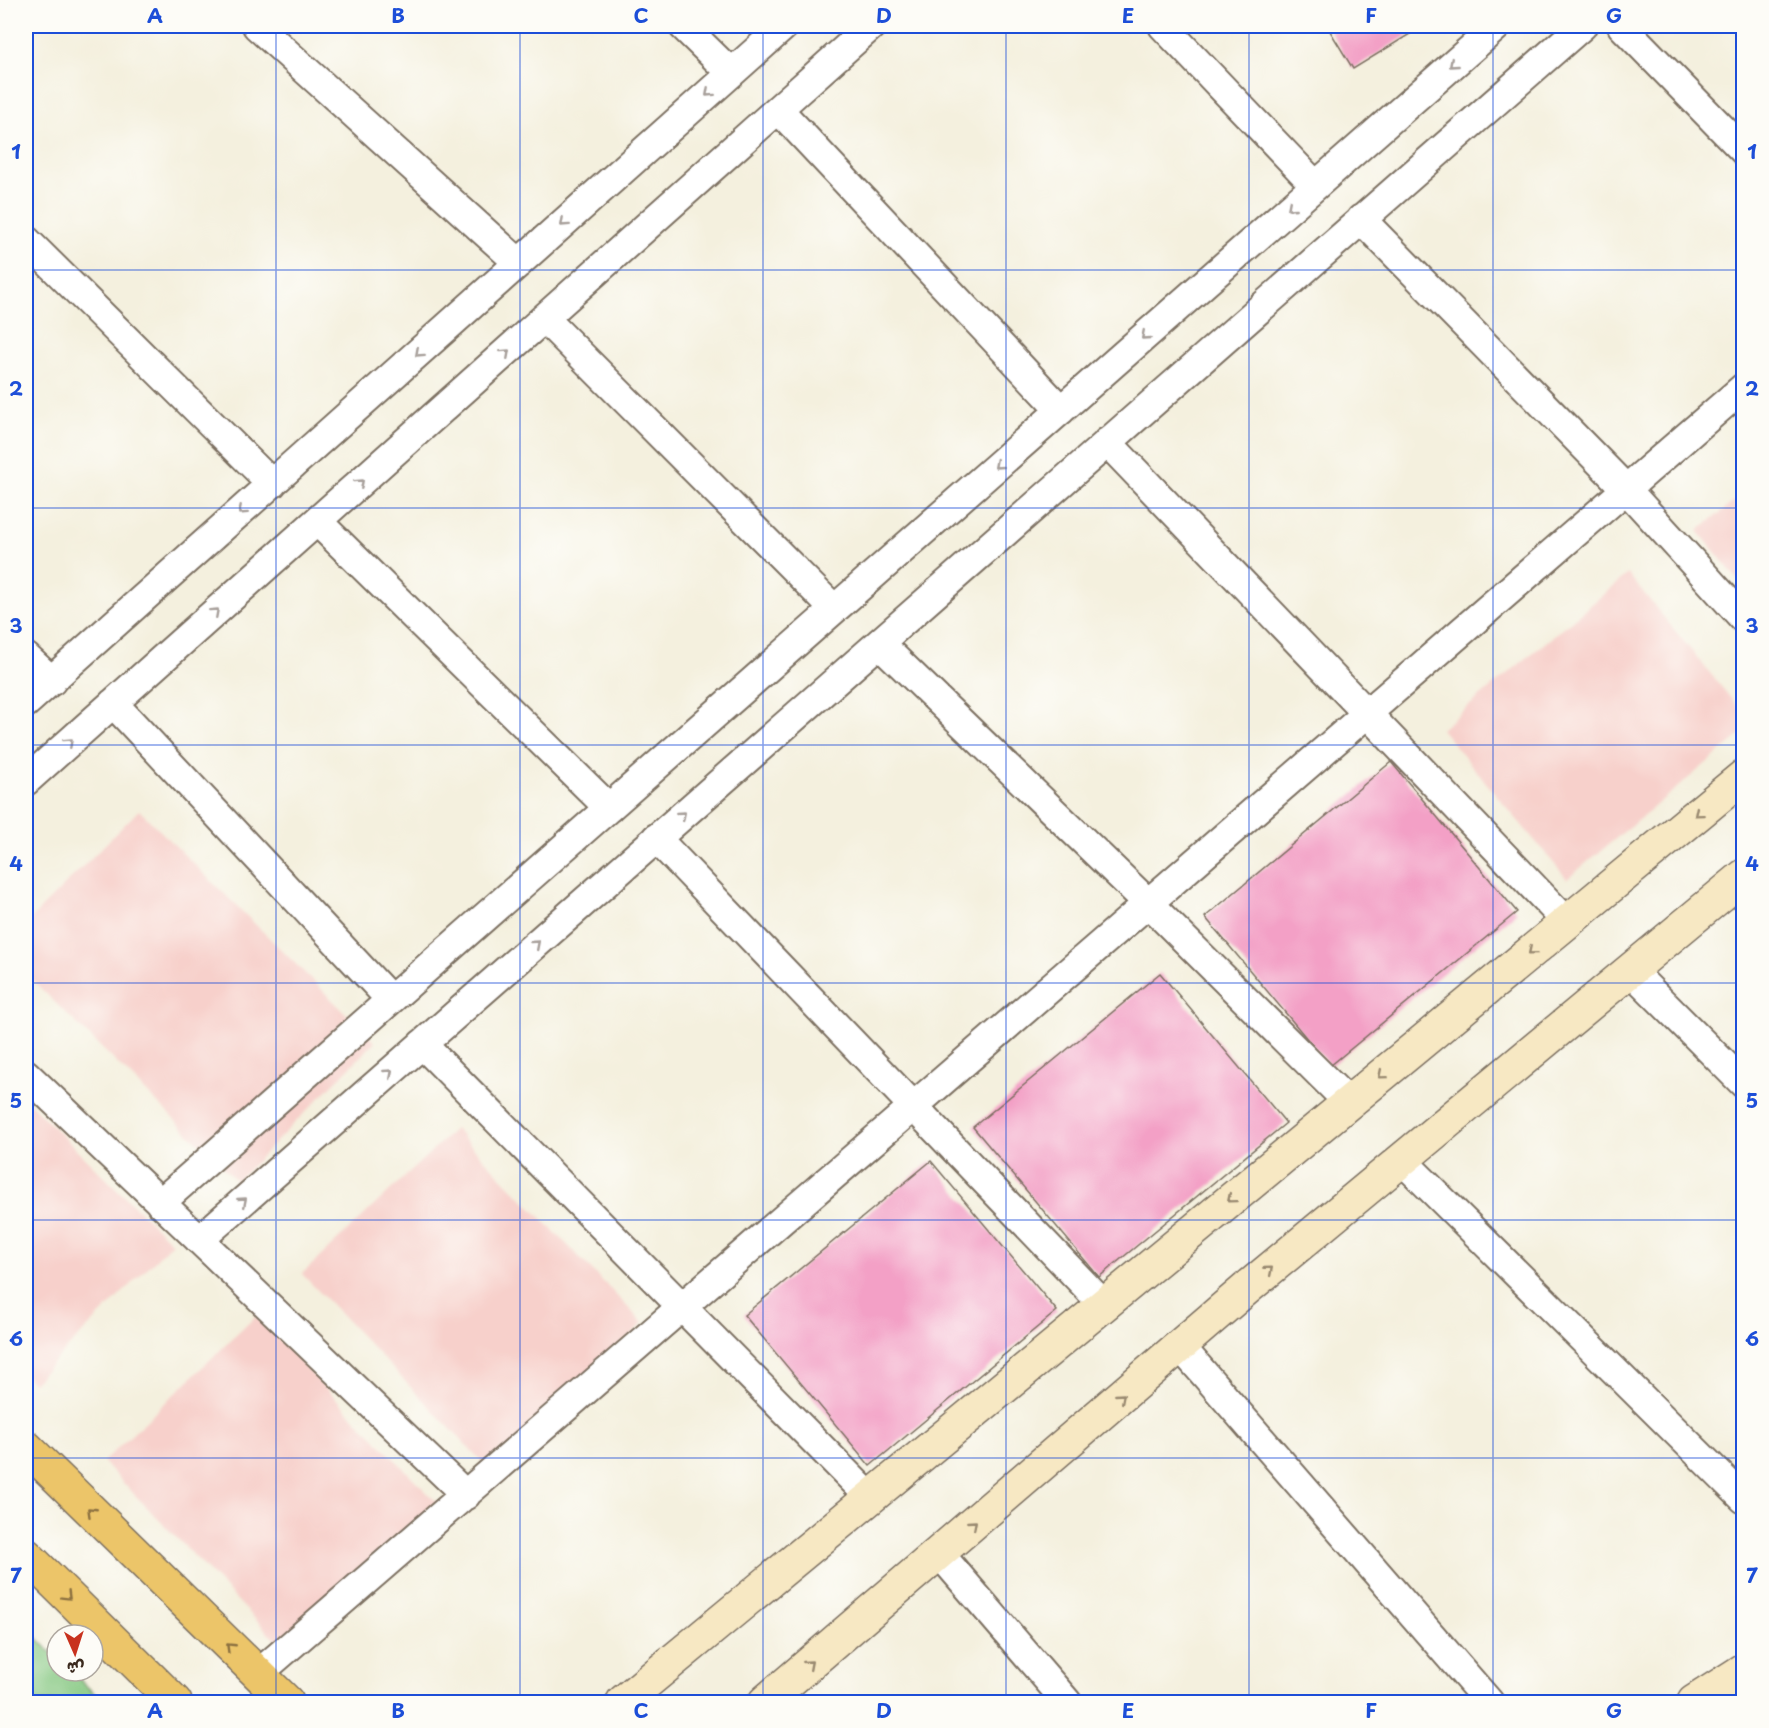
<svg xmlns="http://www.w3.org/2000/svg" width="1769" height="1728" font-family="'Playpen Sans','Playpen Sans Arabic',sans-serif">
<rect width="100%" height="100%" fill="#fdfcf7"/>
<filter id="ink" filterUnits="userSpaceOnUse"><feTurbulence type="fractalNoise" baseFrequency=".0167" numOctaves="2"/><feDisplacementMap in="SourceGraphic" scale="12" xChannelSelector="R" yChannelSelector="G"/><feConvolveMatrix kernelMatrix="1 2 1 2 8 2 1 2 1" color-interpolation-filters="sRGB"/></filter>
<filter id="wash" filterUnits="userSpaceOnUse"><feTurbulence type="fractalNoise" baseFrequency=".008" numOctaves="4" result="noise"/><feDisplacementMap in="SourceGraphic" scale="24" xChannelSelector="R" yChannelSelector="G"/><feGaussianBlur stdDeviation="1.35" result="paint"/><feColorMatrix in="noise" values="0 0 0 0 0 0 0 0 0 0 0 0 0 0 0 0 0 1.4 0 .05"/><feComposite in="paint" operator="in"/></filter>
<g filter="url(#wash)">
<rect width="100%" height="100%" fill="#f4f0de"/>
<path fill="#f7d0cb" d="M 1743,494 L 1743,586 L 1698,531 Z
M 1628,574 L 1743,713 L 1743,733 L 1567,879 L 1441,729 Z
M 139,810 L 375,1042 L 237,1181 L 26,974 L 26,924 Z
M 26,1100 L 172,1243 L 33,1383 L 26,1376 Z
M 455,1129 L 643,1323 L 490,1470 L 302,1274 Z
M 256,1316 L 445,1511 L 292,1657 L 103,1462 Z"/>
<path fill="#85c882" stroke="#607950" stroke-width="1.5" d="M 26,1627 L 57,1658 L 57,1671 L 71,1671 L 103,1702 L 26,1702 Z"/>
<g id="blocks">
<path fill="#f3a0c6" d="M 1327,26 L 1423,26 L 1353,69 Z
M 1391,762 L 1517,912 L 1330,1066 L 1205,917 Z
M 1160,973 L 1286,1123 L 1099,1277 L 973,1127 Z
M 931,1161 L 1057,1311 L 870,1466 L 744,1315 Z"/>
</g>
</g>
<g filter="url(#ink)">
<use href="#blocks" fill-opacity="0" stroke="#7c6f61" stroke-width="1.5"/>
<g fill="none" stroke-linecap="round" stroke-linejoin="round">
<defs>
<path id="minor" d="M 257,26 L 519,263
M 683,26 L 731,73
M 1163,26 L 1315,185
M 1622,26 L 1744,151
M 778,109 L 1061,410
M 1361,219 L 1626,489 L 1744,619
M 26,240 L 272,484
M 544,318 L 834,609
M 1107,442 L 1567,922
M 317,521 L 609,808
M 879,643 L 1148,903 L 1348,1102
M 26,657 L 52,681
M 26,703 L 784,26
M 113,703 L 390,999
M 26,781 L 871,26
M 656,838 L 1104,1305
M 1630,970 L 1744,1084
M 422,1044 L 871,1498
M 26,1074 L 466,1495
M 1402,1160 L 1744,1499
M 160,1203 L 1497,26
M 199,1240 L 1582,26
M 1180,1346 L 1489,1702
M 939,1553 L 1067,1702
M 258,1674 L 1744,387"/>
<path id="secondary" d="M 623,1702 L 1744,776
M 765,1702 L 1246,1289 L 1744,876
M 1694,1702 L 1744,1670"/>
<path id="primary" d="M 26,1447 L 287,1702
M 26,1555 L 175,1702"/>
</defs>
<use href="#minor" stroke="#7c6f61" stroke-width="32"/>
<use href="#secondary" stroke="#7c6f61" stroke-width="36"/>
<use href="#primary" stroke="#7c6f61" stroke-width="36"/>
<use href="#minor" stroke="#fff" stroke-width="28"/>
<use href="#secondary" stroke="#f7e8c3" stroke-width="33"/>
<use href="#primary" stroke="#ecc569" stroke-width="33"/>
</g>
<defs><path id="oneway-chevron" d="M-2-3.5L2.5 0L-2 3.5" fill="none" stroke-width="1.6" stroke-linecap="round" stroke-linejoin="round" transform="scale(1.5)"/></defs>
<g stroke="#a79f9a">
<use href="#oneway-chevron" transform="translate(1453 64) rotate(139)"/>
<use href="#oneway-chevron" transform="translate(709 93) rotate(138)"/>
<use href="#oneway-chevron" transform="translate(1291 207) rotate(139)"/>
<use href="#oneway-chevron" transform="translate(564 223) rotate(138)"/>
<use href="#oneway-chevron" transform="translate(1145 336) rotate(139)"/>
<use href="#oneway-chevron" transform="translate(419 353) rotate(138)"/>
<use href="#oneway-chevron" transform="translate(506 353) rotate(-42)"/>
<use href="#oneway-chevron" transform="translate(998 465) rotate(139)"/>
<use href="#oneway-chevron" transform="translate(360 483) rotate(-42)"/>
<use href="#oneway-chevron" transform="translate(242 511) rotate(138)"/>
<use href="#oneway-chevron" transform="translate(215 612) rotate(-42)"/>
<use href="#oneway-chevron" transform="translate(69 742) rotate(-42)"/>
<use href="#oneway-chevron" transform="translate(682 815) rotate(-41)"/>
<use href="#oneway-chevron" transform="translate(536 944) rotate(-41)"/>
<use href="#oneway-chevron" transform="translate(389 1073) rotate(-41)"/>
<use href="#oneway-chevron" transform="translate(243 1201) rotate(-41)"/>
</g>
<g stroke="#998970">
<use href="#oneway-chevron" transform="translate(1698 813) rotate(140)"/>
<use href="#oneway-chevron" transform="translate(1532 951) rotate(140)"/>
<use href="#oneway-chevron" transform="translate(1382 1075) rotate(140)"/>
<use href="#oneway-chevron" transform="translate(1231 1199) rotate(140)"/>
<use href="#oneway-chevron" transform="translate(1269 1270) rotate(-40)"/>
<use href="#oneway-chevron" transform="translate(1121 1397) rotate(-41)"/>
<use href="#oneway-chevron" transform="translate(973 1524) rotate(-41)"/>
<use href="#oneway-chevron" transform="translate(809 1664) rotate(-41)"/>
</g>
<g stroke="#8b7040">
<use href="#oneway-chevron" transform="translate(91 1511) rotate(-136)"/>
<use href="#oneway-chevron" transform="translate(67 1596) rotate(45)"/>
<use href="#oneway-chevron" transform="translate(230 1647) rotate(-136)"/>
</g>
</g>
<path fill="none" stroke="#1d4ed8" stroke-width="1.5" stroke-opacity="0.55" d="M 276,26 L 276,1702M 520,26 L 520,1702M 763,26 L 763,1702M 1006,26 L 1006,1702M 1249,26 L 1249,1702M 1493,26 L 1493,1702M 26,270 L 1744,270M 26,508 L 1744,508M 26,745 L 1744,745M 26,983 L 1744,983M 26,1220 L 1744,1220M 26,1458 L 1744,1458"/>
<rect width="1769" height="1728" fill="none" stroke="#fdfcf7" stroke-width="66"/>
<g transform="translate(75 1653) rotate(177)"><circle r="28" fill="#fdfcf7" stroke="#afa8a0" stroke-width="1.5"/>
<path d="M0-4.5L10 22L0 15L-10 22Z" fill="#c8321e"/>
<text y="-9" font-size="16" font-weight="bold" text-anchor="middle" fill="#3b2a1e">ش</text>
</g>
<rect x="33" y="33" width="1703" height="1662" fill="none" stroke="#1d4ed8" stroke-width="2"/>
<g font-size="20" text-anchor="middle" font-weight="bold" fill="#1d4ed8">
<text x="155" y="23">A</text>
<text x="398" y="23">B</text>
<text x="641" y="23">C</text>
<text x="884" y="23">D</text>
<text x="1128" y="23">E</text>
<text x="1371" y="23">F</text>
<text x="1614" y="23">G</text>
<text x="16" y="159">1</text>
<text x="1752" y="159">1</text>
<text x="16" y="396">2</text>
<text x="1752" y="396">2</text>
<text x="16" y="633">3</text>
<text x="1752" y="633">3</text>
<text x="16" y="871">4</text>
<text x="1752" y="871">4</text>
<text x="16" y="1108">5</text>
<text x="1752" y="1108">5</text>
<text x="16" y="1346">6</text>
<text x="1752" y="1346">6</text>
<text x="16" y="1583">7</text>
<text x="1752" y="1583">7</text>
<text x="155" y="1718">A</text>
<text x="398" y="1718">B</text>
<text x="641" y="1718">C</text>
<text x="884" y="1718">D</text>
<text x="1128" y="1718">E</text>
<text x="1371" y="1718">F</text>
<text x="1614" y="1718">G</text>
</g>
</svg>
